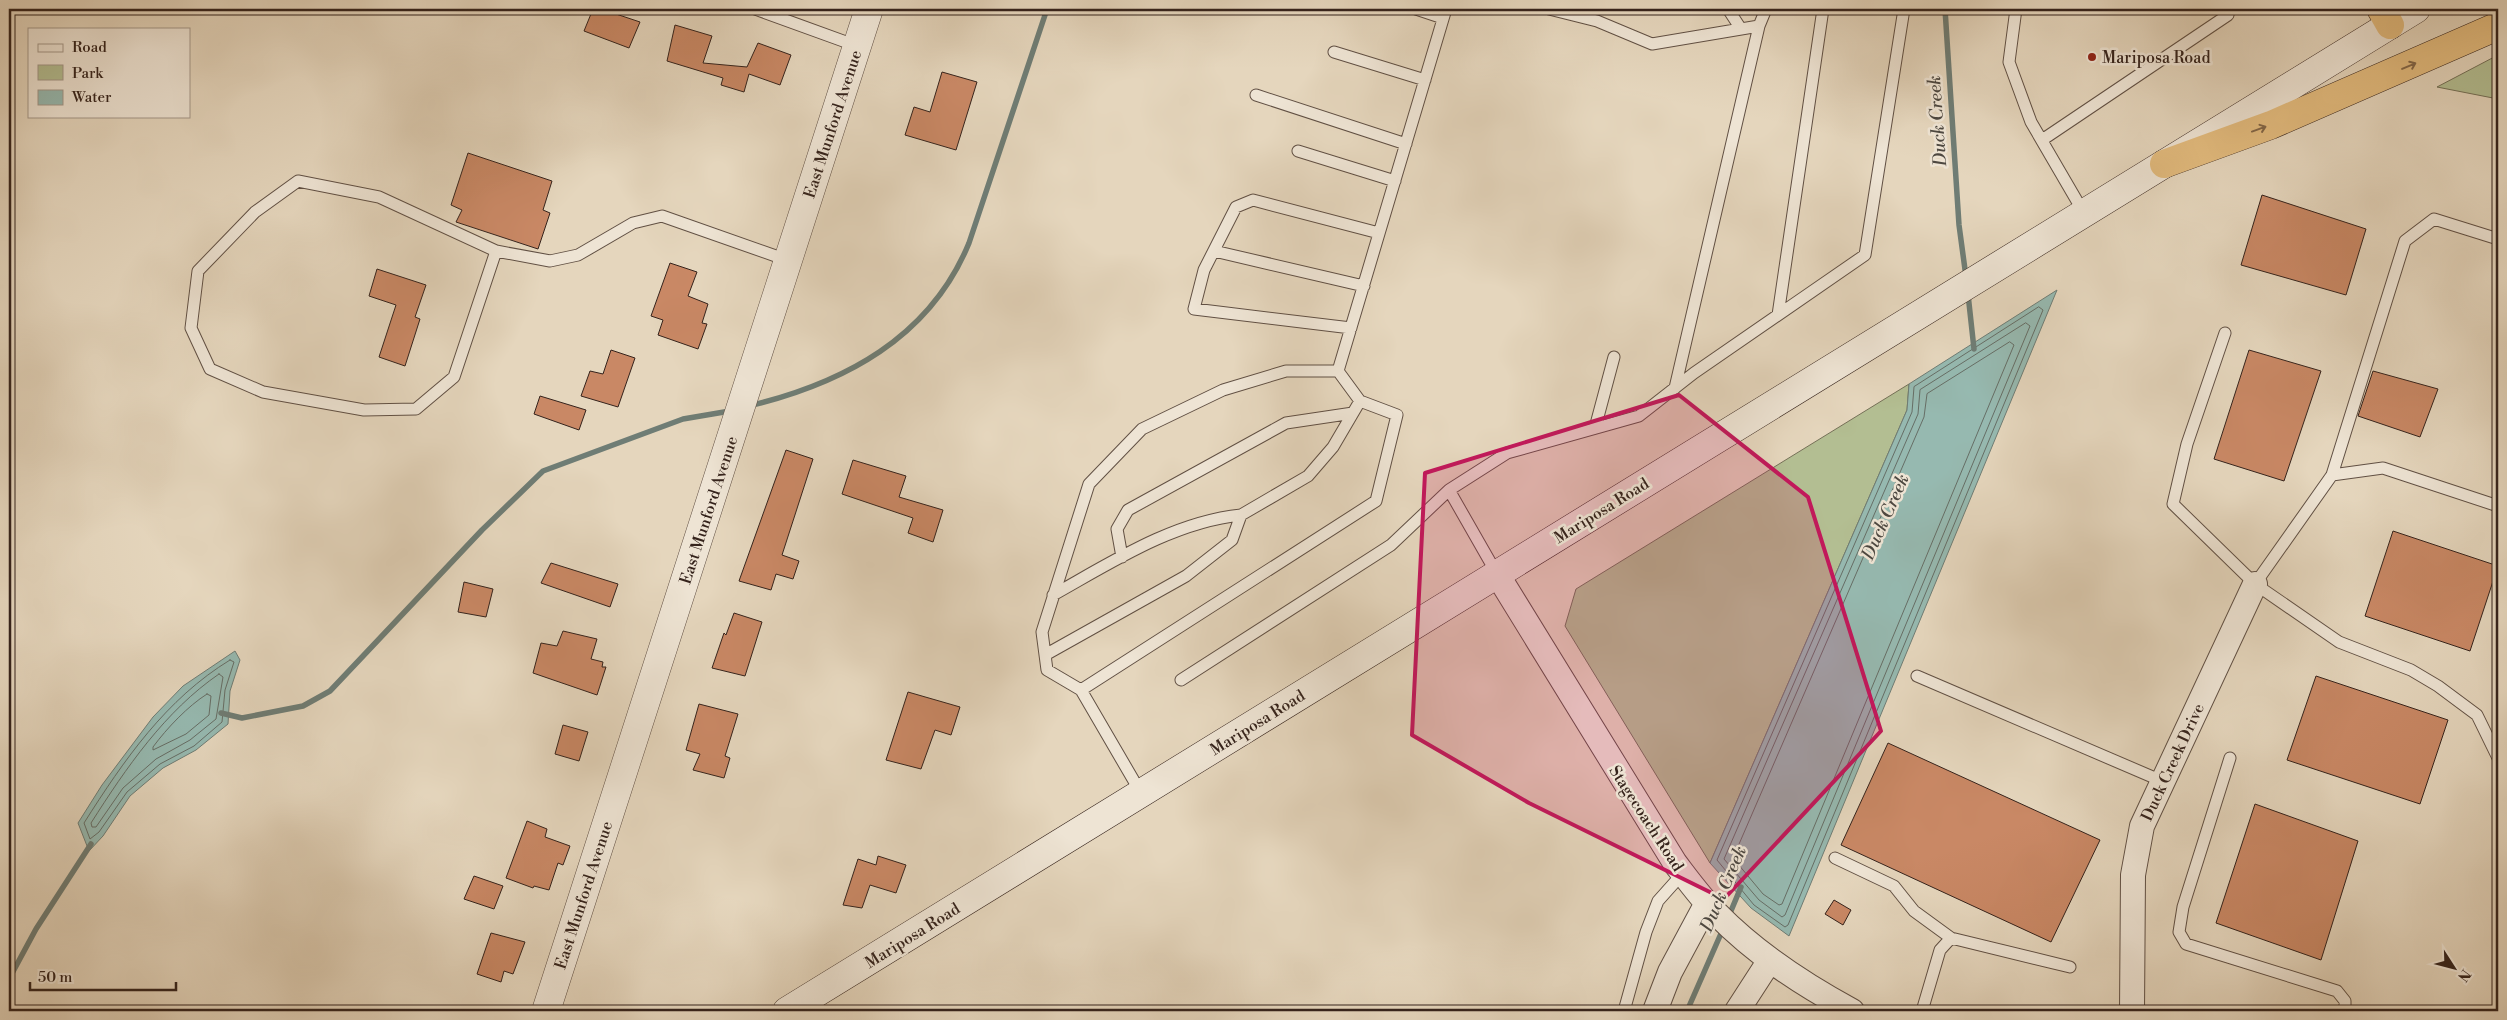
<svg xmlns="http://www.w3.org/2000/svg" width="2507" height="1020" font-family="'Libre Bodoni',serif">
<rect width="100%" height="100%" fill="#e5d6bd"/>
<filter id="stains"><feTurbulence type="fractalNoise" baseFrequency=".004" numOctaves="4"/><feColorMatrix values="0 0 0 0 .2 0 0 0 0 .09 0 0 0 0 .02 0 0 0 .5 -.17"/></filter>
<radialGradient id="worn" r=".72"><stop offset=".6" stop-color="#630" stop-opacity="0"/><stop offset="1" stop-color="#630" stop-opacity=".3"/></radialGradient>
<path fill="#b3be92" stroke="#747057" d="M 2498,55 L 2498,99 L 2437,87 Z
M 1909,384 L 1907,410 L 1710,863 L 1565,626 L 1576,589 Z"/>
<path fill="#96b9b0" stroke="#6f7d75" d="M 2057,290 L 1789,936 L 1751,908 L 1710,863 L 1907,410 L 1909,384 Z
M 235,651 L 240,660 L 230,691 L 228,724 L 196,750 L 163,768 L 130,796 L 103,836 L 89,851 L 78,823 L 102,785 L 153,717 L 183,686 Z"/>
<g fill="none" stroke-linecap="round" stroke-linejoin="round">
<path stroke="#666e66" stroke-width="1" d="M 2039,307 L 2043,310 L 1788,925 L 1785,927 L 1754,905 L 1717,860 L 1912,412 L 1914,387 Z
M 2026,323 L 2030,326 L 1785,915 L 1782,917 L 1759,900 L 1724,859 L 1918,414 L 1920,390 Z
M 2010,342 L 2014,345 L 1782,904 L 1779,905 L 1763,894 L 1733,858 L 1924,417 L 1927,394 Z
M 230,660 L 234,662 L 225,690 L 222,722 L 194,746 L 160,764 L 127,792 L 99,832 L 90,839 L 84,823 C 124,760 166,699 230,660 Z
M 219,674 L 223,677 L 216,719 L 190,740 L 156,759 L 123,788 L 96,827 L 92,827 L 91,823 C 126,768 165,711 219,674 Z
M 207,694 L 211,696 L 209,715 L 186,734 L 153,750 L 153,747 C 167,728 188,706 207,694 Z"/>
<path stroke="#6f7d75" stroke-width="5.5" d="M 1945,9 L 1959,225 L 1966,277
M 1968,294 L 1974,349
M 749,406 C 844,383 930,338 969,243 L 1047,9
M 221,713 L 242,718 L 303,706 L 330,691 L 482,530 L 543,471 L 683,419 L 730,411
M 1728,918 L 1741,887
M 9,979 L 36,929 L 91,844
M 1687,1011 L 1723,929"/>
</g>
<path fill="#c98865" stroke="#35231c" d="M 593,9 L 601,9 L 640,22 L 629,48 L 584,31 Z
M 675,25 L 712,36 L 703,63 L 747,67 L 758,43 L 791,55 L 780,85 L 749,74 L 744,92 L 721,85 L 723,78 L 667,61 Z
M 942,72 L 977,82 L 956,150 L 905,135 L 914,107 L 930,112 Z
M 468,153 L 552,181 L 543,210 L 550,213 L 538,249 L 456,222 L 462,210 L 451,205 Z
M 2262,195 L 2366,229 L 2346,295 L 2241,265 Z
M 670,263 L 697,272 L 688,296 L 708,304 L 702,323 L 707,324 L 698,349 L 658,335 L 663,320 L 651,316 Z
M 377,269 L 426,285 L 415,317 L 420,319 L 405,366 L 379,357 L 396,305 L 369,296 Z
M 611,350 L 635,358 L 618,407 L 581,396 L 590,371 L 603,374 Z
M 2249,350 L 2321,371 L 2284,481 L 2214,459 Z
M 2373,371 L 2438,389 L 2420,437 L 2358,416 Z
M 540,396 L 586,410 L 579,430 L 534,414 Z
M 786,450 L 813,459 L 782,555 L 799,561 L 793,579 L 776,574 L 771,590 L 739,581 Z
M 853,460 L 906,476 L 899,497 L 943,510 L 933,542 L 908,533 L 913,518 L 842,494 Z
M 2393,531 L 2498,566 L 2470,651 L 2365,616 Z
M 551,563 L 618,584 L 610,607 L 541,583 Z
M 464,582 L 493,589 L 486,617 L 458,612 Z
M 734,613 L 762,622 L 745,676 L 712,668 L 724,633 L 726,635 Z
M 563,631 L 597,639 L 591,659 L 603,662 L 602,667 L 606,667 L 597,695 L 533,673 L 541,643 L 557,646 Z
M 2316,676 L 2448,720 L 2420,804 L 2287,760 Z
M 908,692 L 960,707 L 951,735 L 935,730 L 921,769 L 886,760 Z
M 699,704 L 738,714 L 725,756 L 730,758 L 724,778 L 693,770 L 700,754 L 686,750 Z
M 563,725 L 588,732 L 579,761 L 555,754 Z
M 1888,743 L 2100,840 L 2051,942 L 1841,845 Z
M 2255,804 L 2358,841 L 2321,960 L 2216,923 Z
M 527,821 L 547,829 L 545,837 L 570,846 L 563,865 L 558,863 L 549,890 L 534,886 L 533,888 L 506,878 Z
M 878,856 L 906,865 L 896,893 L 870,885 L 862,908 L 843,905 L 858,859 L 876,865 Z
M 474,876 L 503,886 L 494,909 L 464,899 Z
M 1834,900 L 1851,910 L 1843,925 L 1825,914 Z
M 491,933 L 525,942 L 513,974 L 504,971 L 501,982 L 477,974 Z"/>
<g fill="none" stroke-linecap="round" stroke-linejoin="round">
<defs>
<path id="service" d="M 755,9 L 857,46
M 1416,9 L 1443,18
M 1549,9 L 1597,21 L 1652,44 L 1759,26 L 1675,388
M 1728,9 L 1741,29
M 2016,9 L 2009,62 L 2031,122 L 2084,213
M 1759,26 L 1766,9
M 1334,52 L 1425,80
M 1256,95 L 1406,144
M 2042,140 L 2228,15 L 2229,9
M 1298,151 L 1395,181
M 496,251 L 454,377 L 416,409 L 364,410 L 263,392 L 210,369 L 191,328 L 198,271 L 255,212 L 298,181 L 379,197 L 496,251 L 550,261 L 578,255 L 633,223 L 662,216 L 787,260
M 1214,251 L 1364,286
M 1778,315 L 1823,9
M 1351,328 L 1194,309 L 1204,270 L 1236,207 L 1253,200 L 1379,233
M 2225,333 L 2187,444 L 2173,504 L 2255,584 L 2339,642 L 2411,670 L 2438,686 L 2477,715 L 2498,758
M 1595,428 L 1614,357
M 2332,475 L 2383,468 L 2498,506
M 1122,557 L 1117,529 L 1128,510 L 1286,423 L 1353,413
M 1497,574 L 1449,490 L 1507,453 L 1639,416 L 1694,373 L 1865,255 L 1904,9
M 2255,584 L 2332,475 L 2405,241 L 2434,219 L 2498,239
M 1053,595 C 1112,562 1173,522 1241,515
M 1045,655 L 1186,576 L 1232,540 L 1241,515 L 1308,476 L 1333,447 L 1360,401
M 1917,676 L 2162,781
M 1181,680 L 1391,545 L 1449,490
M 1081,690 L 1047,670 L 1042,632 L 1089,484 L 1142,429 L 1223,390 L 1286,371 L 1338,371
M 2230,758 L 2183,907 L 2179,932 L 2186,944 L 2337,991 L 2345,1001 L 2345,1011
M 1141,793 L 1081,690 L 1376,501 L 1397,415 L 1360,401 L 1338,371 L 1446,9
M 1835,858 L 1894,886 L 1914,911 L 1951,938
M 1624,1011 L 1646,932 L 1658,901 L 1683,873
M 1922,1011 L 1940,950 L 1951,938 L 2070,967"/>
<path id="minor" d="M 1497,574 L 1675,863 C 1688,880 1701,898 1716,913 C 1756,954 1802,984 1852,1011
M 1655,1011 L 1670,972 L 1707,903
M 1737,1011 L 1770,960
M 2132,1011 L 2133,875 L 2142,826 L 2255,584"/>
<path id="tertiary" d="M 546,1011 L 869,9"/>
<path id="secondary" d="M 787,1011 L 2416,9"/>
<path id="motorway" d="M 2381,9 L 2390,25
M 2164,164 L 2271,125 L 2498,26"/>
</defs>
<use href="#service" stroke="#615044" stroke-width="13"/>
<use href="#minor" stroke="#615044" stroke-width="26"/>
<use href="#tertiary" stroke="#615044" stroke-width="29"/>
<use href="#secondary" stroke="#35231c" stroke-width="29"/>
<use href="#motorway" stroke="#35231c" stroke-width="29"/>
<use href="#service" stroke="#eee4d4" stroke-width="11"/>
<use href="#minor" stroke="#eee4d4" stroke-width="24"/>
<use href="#tertiary" stroke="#eee4d4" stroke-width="28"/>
<use href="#secondary" stroke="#eee4d4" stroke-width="28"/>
<use href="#motorway" stroke="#e2bb7e" stroke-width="28"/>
</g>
<defs><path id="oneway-shaft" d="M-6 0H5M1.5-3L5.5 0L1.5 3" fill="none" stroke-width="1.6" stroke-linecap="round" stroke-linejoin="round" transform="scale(1.25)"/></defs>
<g stroke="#836748">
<use href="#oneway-shaft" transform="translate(2409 66) rotate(-23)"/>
<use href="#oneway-shaft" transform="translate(2259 129) rotate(-20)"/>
</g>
<path fill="#c2185b" fill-opacity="0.2" stroke="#c2185b" stroke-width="4" stroke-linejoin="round" d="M 1679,395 L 1808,497 L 1881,731 L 1724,899 L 1529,803 L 1412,735 L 1425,473 Z"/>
<circle fill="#8f2418" stroke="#eee4d4" stroke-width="2" cx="2092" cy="57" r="5"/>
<g text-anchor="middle" stroke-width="5" stroke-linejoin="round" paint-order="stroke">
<g font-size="16" fill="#35231c" stroke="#eee4d4" text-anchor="start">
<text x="2102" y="63">Mariposa Road</text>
</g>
<g font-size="16" fill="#35231c" stroke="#eee4d4">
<text transform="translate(832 124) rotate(-72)" y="6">East Munford Avenue</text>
<text transform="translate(708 510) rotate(-72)" y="6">East Munford Avenue</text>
<text transform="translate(1601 510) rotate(-32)" y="6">Mariposa Road</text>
<text transform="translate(1257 722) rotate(-32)" y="6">Mariposa Road</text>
<text transform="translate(2172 762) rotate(-65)" y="6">Duck Creek Drive</text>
<text transform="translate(1647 818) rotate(57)" y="6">Stagecoach Road</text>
<text transform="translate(583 895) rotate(-72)" y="6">East Munford Avenue</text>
<text transform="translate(912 935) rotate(-32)" y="6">Mariposa Road</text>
</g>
<g font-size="18" font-style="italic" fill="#4d4841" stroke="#eee4d4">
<text transform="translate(1937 121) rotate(-94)" y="6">Duck Creek</text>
<text transform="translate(1885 517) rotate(-66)" y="6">Duck Creek</text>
<text transform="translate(1723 889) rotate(-67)" y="6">Duck Creek</text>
</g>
</g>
<rect width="2507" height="1020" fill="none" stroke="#e5d6bd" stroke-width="30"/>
<rect x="10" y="10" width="2487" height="1000" fill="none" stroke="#35231c" stroke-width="2.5"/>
<rect x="15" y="15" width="2477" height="990" fill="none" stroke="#35231c"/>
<rect x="28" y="28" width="162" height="90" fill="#eee4d4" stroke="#a4978a"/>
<rect x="38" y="44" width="25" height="8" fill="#eee4d4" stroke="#a4978a"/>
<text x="72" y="52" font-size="15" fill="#35231c">Road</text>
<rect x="38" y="65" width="25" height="15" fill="#b3be92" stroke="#a4978a"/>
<text x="72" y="78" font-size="15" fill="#35231c">Park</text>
<rect x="38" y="90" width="25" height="15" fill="#96b9b0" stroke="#a4978a"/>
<text x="72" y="102" font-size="15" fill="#35231c">Water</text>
<g transform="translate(2454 968) rotate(126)" stroke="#eee4d4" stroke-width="4" paint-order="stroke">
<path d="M0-4L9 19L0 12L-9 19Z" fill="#35231c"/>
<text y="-8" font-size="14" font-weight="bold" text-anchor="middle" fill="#35231c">N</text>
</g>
<path d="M30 982v8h146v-8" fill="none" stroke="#35231c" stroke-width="2.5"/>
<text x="38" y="982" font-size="15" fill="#35231c" stroke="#eee4d4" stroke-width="4" paint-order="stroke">50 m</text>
<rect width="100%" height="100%" filter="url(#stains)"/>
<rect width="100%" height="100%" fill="url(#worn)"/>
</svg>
